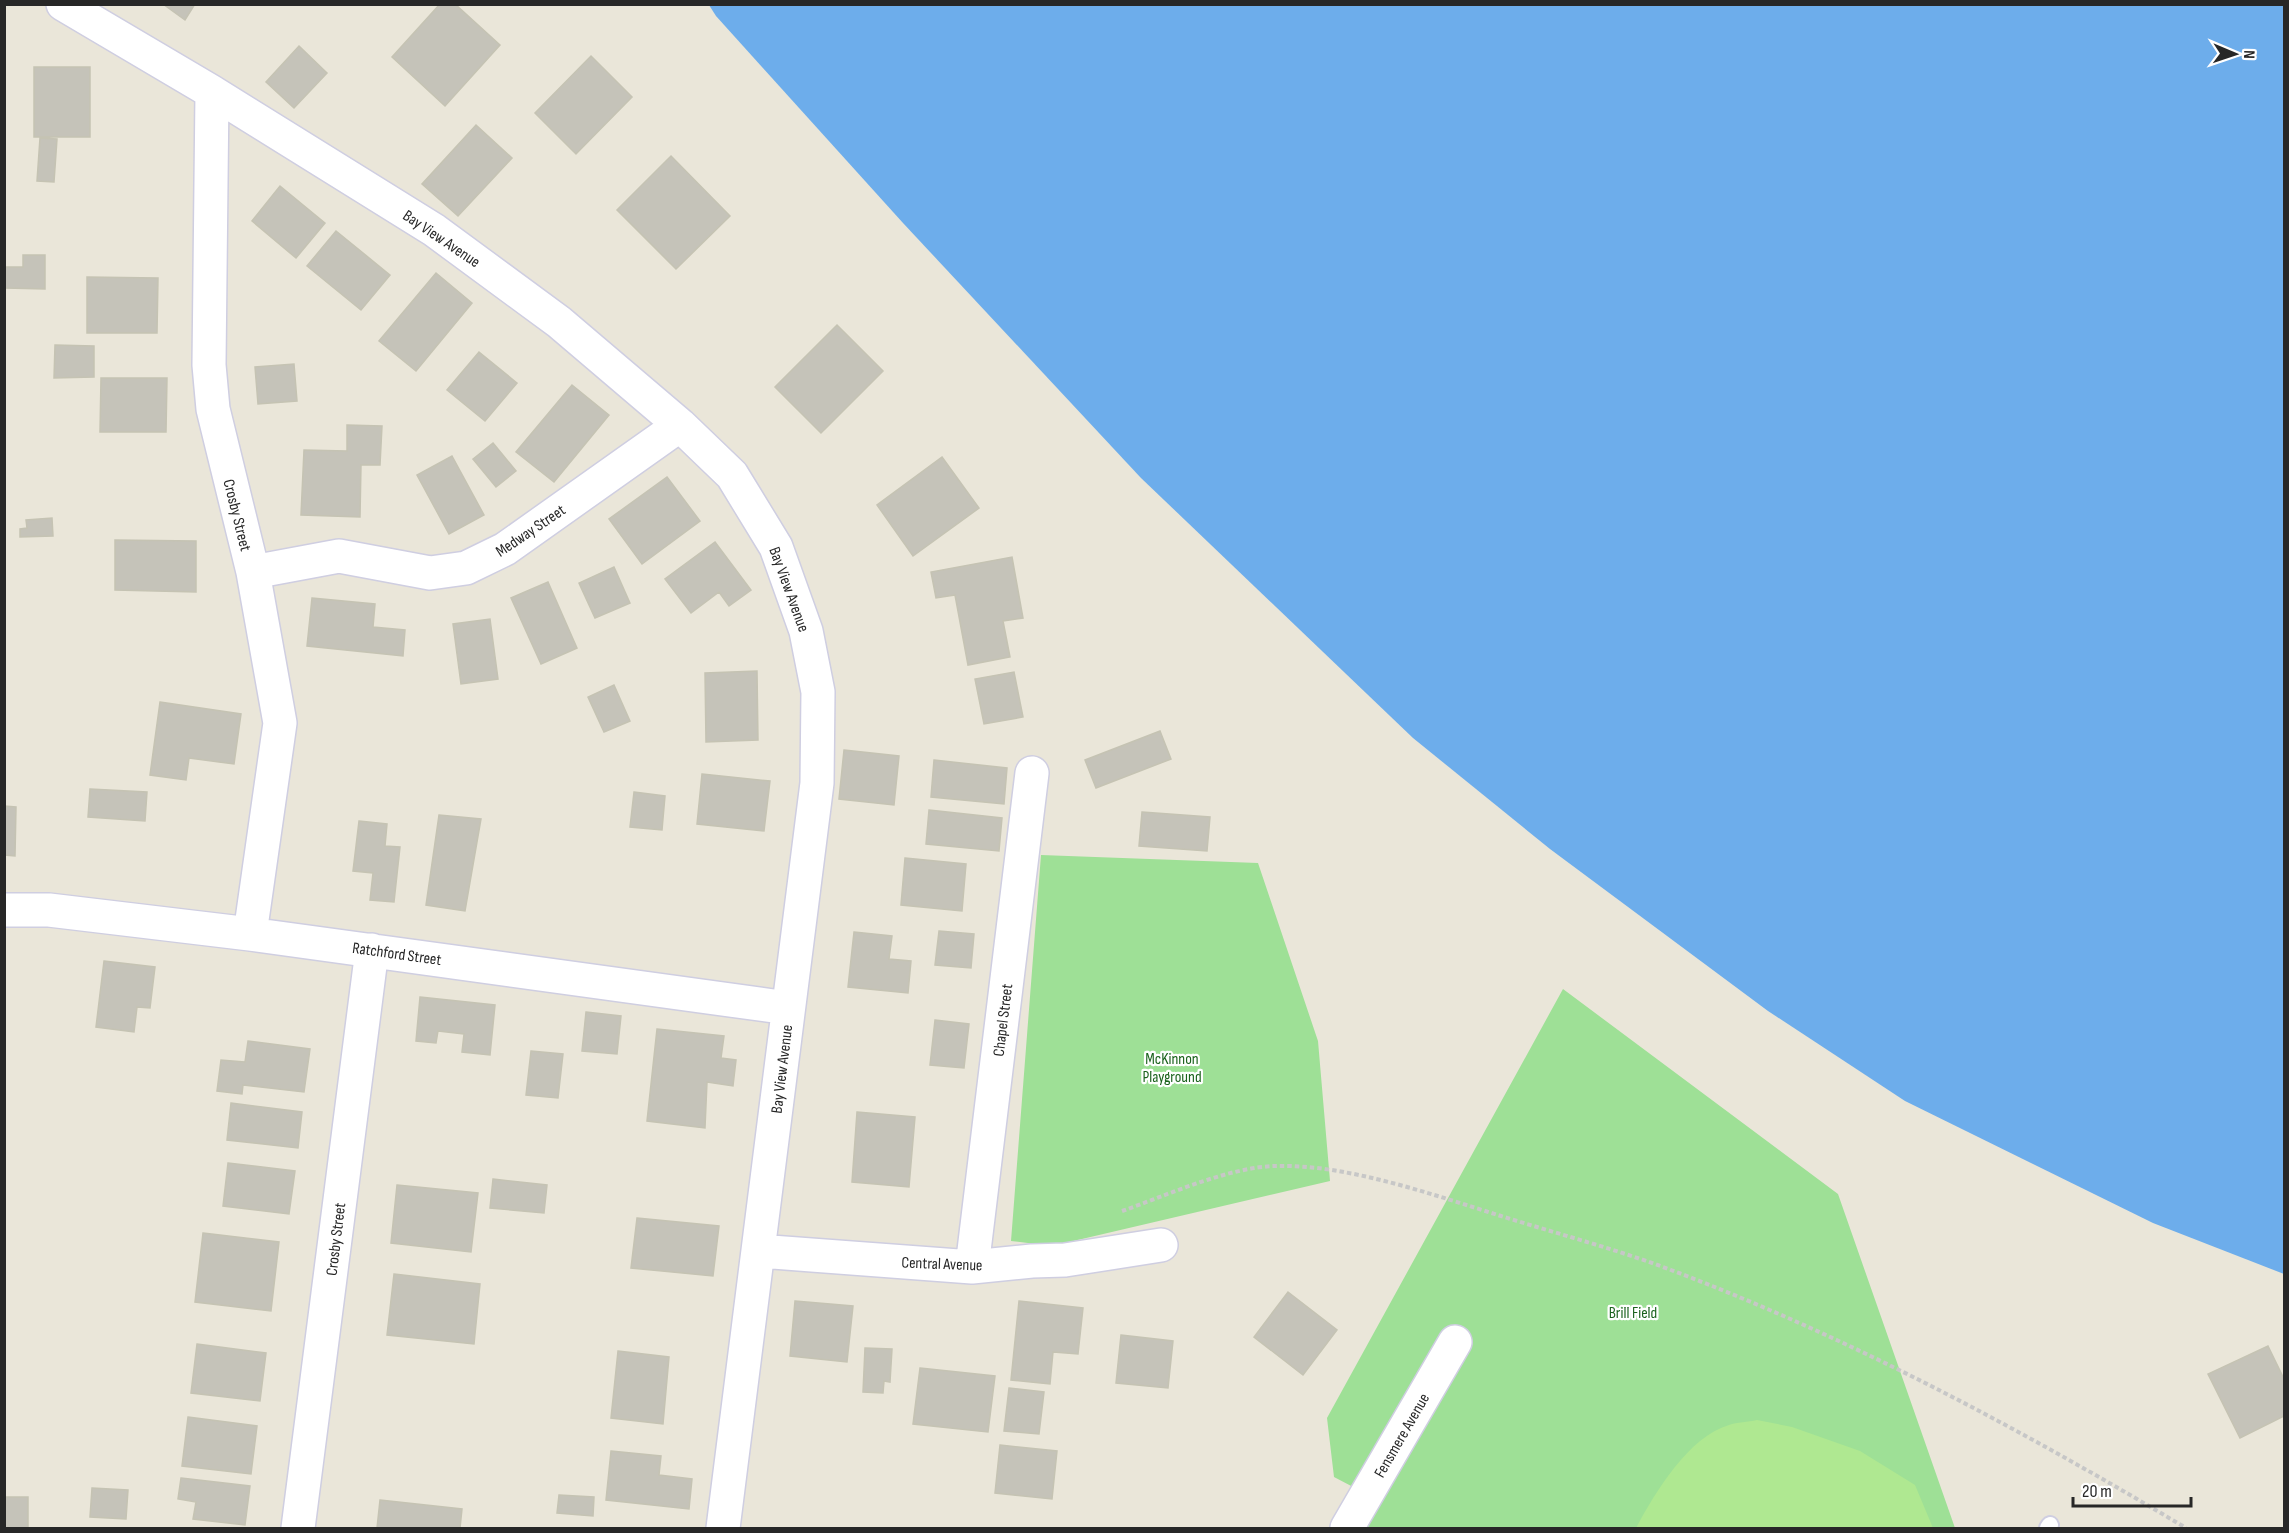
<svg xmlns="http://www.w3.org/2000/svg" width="2289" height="1533" font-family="'Sofia Sans Condensed',sans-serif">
<rect width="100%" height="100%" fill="#eae6d9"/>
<path fill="#9ee096" d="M 1041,855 L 1258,863 L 1318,1041 L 1330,1181 L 1052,1246 L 1011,1241 Z
M 1563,989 L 1838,1194 L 1955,1528 L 1363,1528 L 1378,1500 L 1334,1477 L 1327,1418 Z"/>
<path fill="#afe891" d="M 1757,1420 L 1792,1427 L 1860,1451 L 1915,1485 L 1933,1528 L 1636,1528 C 1655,1493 1688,1437 1729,1425 C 1737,1422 1748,1422 1757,1420 Z"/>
<path fill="#6dadeb" d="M 709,5 L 2284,5 L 2284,1274 L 2153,1223 L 1905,1101 L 1768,1011 L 1550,849 L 1413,738 L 1141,478 L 903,223 L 716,16 Z"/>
<path fill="#c5c3b9" stroke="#c5c3b3" stroke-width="1.5" d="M 163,4 L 195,4 L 185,20 Z
M 440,4 L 455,4 L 500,45 L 445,106 L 392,57 Z
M 299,46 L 327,73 L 294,108 L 266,82 Z
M 591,56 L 632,97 L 576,154 L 535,113 Z
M 34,67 L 90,67 L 90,137 L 34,137 Z
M 476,125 L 512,158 L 458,216 L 422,184 Z
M 40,138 L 57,139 L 54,182 L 37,181 Z
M 671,156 L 730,216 L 676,269 L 617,210 Z
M 280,186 L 325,223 L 296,258 L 252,221 Z
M 336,231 L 390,275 L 361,310 L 307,266 Z
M 23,255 L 45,255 L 45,289 L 5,288 L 5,267 L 23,267 Z
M 436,273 L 472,303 L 416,371 L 379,341 Z
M 87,277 L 158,278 L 157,333 L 87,333 Z
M 837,325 L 883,371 L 821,433 L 775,387 Z
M 55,345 L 94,346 L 94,377 L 54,378 Z
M 479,352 L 517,383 L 485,421 L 447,390 Z
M 294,364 L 297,401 L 258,404 L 255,367 Z
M 101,378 L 167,378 L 166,432 L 100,432 Z
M 572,385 L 609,415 L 554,482 L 516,452 Z
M 347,425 L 382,426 L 380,465 L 361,465 L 360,517 L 301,515 L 304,450 L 347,451 Z
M 493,443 L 516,471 L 496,487 L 473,459 Z
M 452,456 L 484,515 L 449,534 L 417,475 Z
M 942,457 L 979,508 L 913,556 L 877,505 Z
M 667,477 L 700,521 L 642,564 L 609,519 Z
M 52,518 L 53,536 L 20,537 L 20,529 L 27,528 L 26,520 Z
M 115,540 L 196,541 L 196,592 L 115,590 Z
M 715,542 L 751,590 L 729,606 L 719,592 L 691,613 L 665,579 Z
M 1012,557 L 1023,618 L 1003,621 L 1010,657 L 968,665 L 955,595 L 936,598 L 931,572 Z
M 614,567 L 630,603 L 595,618 L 579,583 Z
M 548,582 L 577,648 L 541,664 L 511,598 Z
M 312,598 L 375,604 L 373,627 L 405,630 L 403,656 L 307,646 Z
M 490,619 L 498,679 L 461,684 L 453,624 Z
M 757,671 L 758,740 L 706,742 L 705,673 Z
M 1014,672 L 1023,717 L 984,724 L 975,679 Z
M 614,685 L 630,721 L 604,732 L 588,697 Z
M 160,702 L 241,714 L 234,764 L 189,758 L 186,780 L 150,775 Z
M 1160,731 L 1171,759 L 1096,788 L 1085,760 Z
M 844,750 L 899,756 L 894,805 L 839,799 Z
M 934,760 L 1007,768 L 1004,804 L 931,797 Z
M 702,774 L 770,781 L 764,831 L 697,824 Z
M 90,789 L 147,792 L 145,821 L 88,817 Z
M 634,792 L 665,796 L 662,830 L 630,827 Z
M 4,806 L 16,807 L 15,856 L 4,855 Z
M 929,810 L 1002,818 L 999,851 L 926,844 Z
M 1142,812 L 1210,817 L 1207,851 L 1139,846 Z
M 439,815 L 481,819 L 465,911 L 426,905 Z
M 359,821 L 387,824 L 385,846 L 400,847 L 394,902 L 370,900 L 373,873 L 353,871 Z
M 905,858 L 966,864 L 962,911 L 901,905 Z
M 939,931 L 974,934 L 971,968 L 935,965 Z
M 854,932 L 892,936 L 889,959 L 911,961 L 908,993 L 848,987 Z
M 104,961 L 155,967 L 150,1008 L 137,1007 L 134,1032 L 96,1027 Z
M 420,997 L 495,1005 L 490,1055 L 462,1052 L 464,1034 L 438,1031 L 436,1043 L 416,1041 Z
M 586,1012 L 621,1016 L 617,1054 L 582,1051 Z
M 935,1020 L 969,1024 L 964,1068 L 930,1065 Z
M 657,1029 L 724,1036 L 721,1058 L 736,1060 L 733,1086 L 707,1082 L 705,1128 L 647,1121 Z
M 248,1041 L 310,1049 L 304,1092 L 243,1085 L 242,1094 L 217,1091 L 221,1060 L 245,1062 Z
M 531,1051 L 563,1054 L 558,1098 L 526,1095 Z
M 231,1103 L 302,1112 L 298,1148 L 227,1140 Z
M 857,1112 L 915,1117 L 909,1187 L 852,1182 Z
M 228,1163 L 295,1171 L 289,1214 L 223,1206 Z
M 493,1179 L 547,1185 L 544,1213 L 490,1208 Z
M 397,1185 L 478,1193 L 471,1252 L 391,1243 Z
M 637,1218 L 719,1226 L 713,1276 L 631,1268 Z
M 203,1233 L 279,1242 L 271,1311 L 195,1302 Z
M 394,1274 L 480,1284 L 474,1344 L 387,1335 Z
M 1288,1292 L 1337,1330 L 1303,1375 L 1254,1337 Z
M 795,1301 L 853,1306 L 847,1362 L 790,1356 Z
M 1019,1301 L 1083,1308 L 1078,1354 L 1053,1352 L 1050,1384 L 1011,1380 Z
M 1121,1335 L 1173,1341 L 1168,1388 L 1116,1383 Z
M 197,1344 L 266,1353 L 260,1401 L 191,1393 Z
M 2268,1346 L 2284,1379 L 2284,1416 L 2240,1438 L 2208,1374 Z
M 865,1348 L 892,1349 L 890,1382 L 884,1381 L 883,1393 L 863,1392 Z
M 618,1351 L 669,1357 L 663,1424 L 611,1418 Z
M 920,1368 L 995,1376 L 988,1432 L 913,1424 Z
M 1009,1388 L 1044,1392 L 1039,1434 L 1004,1431 Z
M 188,1417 L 257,1426 L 251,1474 L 182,1466 Z
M 1000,1445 L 1057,1451 L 1052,1499 L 995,1493 Z
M 611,1451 L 661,1456 L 659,1475 L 692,1479 L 689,1509 L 606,1500 Z
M 181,1478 L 250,1486 L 245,1525 L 193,1519 L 196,1502 L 178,1499 Z
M 92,1488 L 128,1490 L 126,1519 L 90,1517 Z
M 559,1495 L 594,1497 L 593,1516 L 557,1513 Z
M 4,1497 L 28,1497 L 28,1528 L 4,1528 Z
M 380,1500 L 462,1509 L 460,1528 L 377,1528 Z"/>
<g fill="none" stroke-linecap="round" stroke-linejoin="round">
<defs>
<path id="lane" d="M 2048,1528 L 2050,1525"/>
<path id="street" d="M 63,4 L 212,92 L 434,230 L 559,322 L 680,425 L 732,475 L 776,547 L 806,631 L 818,692 L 817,783 L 723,1528
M 212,92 L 209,365 L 213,409 L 253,572 L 280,723 L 250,934
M 253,572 L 339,556 L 430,573 L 466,568 L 505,549 L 680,425
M 4,910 L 49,910 L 250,934 L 788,1008
M 758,1251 L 972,1267 L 1032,1261 L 1065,1260 L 1161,1245
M 972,1267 L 1032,773
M 298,1528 L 372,950
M 1347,1528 L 1455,1342"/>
</defs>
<use href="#lane" stroke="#cfcee1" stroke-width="20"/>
<use href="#street" stroke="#cfcee1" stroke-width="36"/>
<path stroke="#c7c7c7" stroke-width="4" stroke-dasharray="4.5 3" stroke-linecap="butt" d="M 1122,1211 C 1168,1195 1228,1167 1276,1166 C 1347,1164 1434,1195 1501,1216 C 1558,1234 1616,1249 1671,1270 C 1851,1338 2022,1430 2186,1528"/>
<use href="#lane" stroke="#fff" stroke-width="16"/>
<use href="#street" stroke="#fff" stroke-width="33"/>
</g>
<g text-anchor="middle" stroke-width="4.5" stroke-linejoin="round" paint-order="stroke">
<g font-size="16" fill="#272727" stroke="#fff">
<text transform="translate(442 238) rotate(34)" y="6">Bay View Avenue</text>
<text transform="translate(238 515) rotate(76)" y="6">Crosby Street</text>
<text transform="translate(530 530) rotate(-34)" y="6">Medway Street</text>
<text transform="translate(790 589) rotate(70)" y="6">Bay View Avenue</text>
<text transform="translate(397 953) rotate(8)" y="6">Ratchford Street</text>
<text transform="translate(1002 1020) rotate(-83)" y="6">Chapel Street</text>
<text transform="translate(781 1069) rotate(-83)" y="6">Bay View Avenue</text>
<text transform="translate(335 1239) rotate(-83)" y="6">Crosby Street</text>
<text transform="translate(942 1263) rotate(2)" y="6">Central Avenue</text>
<text transform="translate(1401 1435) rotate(-60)" y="6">Fensmere Avenue</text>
</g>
<g font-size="16" fill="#1a621c" stroke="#fff">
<text x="1172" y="1064">McKinnon<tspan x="1172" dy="18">Playground</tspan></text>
<text x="1633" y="1318">Brill Field</text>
</g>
</g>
<rect width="2289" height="1533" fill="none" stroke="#272727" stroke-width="12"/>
<g transform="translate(2235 54) rotate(92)" stroke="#ffffff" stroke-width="4.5" paint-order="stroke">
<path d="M0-4.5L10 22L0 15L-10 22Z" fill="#272727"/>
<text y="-9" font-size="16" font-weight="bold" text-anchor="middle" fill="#272727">N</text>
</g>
<path d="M2073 1497v9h118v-9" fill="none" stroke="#272727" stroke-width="3"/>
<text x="2082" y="1497" font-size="18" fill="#272727" stroke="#ffffff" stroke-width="4.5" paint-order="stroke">20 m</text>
</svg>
